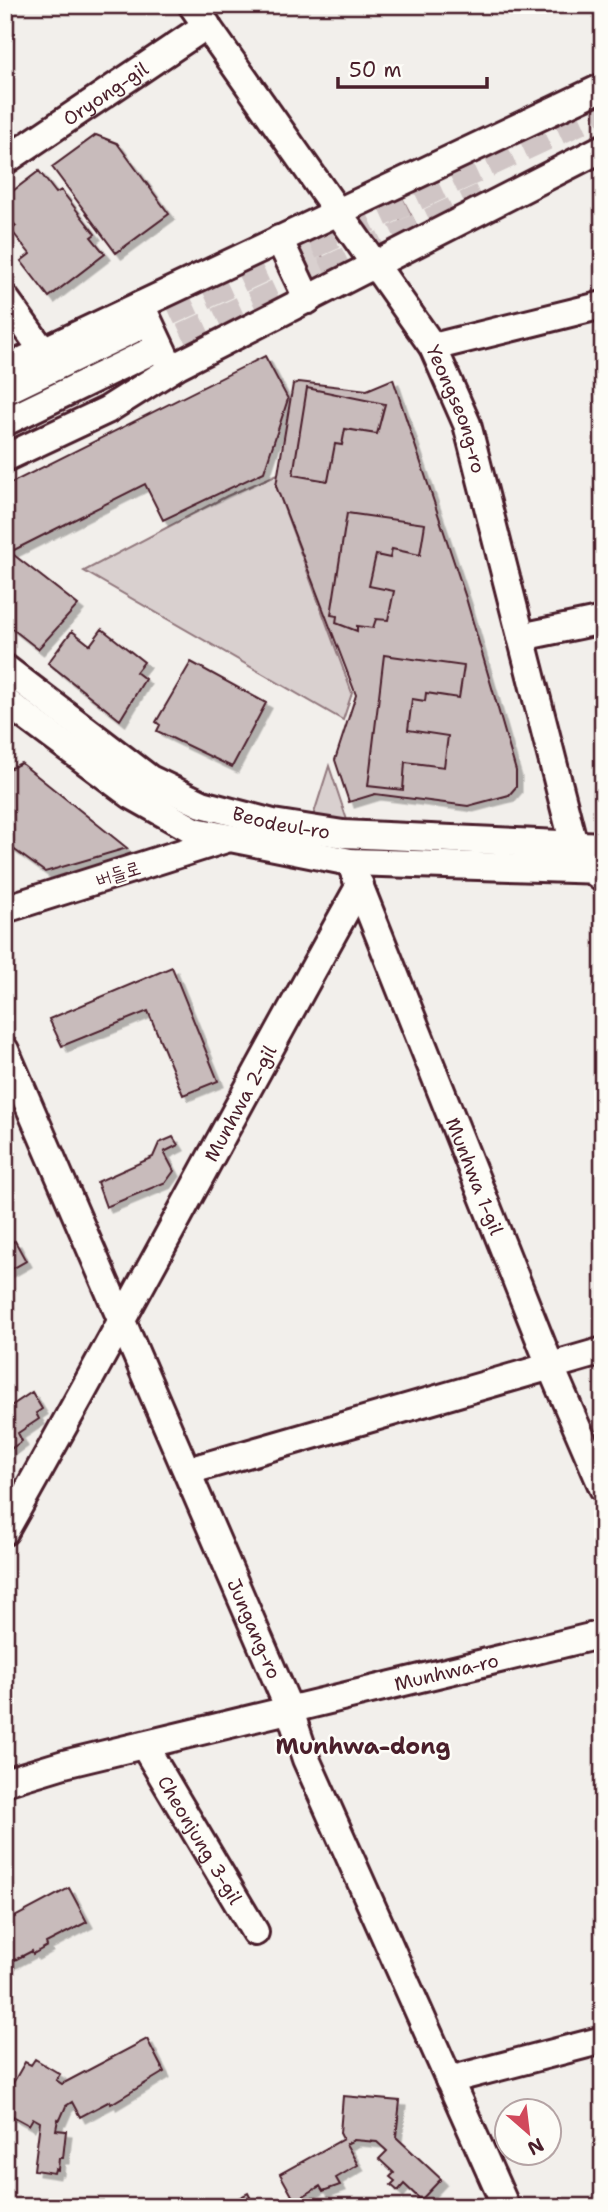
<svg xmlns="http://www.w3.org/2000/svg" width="608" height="2212" font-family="'Shantell Sans','Poor Story',sans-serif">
<defs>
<filter id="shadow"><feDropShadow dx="5.5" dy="5.5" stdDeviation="0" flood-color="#0004"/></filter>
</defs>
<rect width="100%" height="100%" fill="#f2efeb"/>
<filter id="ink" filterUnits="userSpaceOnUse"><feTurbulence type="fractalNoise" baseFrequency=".0143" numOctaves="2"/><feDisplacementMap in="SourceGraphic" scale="14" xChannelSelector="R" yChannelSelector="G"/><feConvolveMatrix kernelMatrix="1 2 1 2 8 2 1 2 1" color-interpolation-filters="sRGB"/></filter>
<g filter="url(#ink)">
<path fill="#d9d0cf" stroke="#92787d" stroke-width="2" d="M 398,190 L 421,234 C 404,230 397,218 392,203 Z
M 296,240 C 315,240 325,255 328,273 L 318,287 Z
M 278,474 L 276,486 L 352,693 L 343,720 L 84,571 L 227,496 Z
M 329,766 L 352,835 L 309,829 Z"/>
<path fill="#c8bbbb" stroke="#4a1f2b" stroke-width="2" filter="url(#shadow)" d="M 96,135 L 117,143 L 169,214 L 116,253 L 52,167 Z
M 39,171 L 56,193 L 61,190 L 95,234 L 91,237 L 105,254 L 49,297 L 21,261 L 30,254 L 11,230 L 16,226 L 5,213 L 5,197 Z
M 265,356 L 288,399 L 264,472 L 163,520 L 145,484 L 10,552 L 78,605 L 38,649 L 5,623 L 5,486 Z
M 393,379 L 466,598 L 516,771 L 516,787 L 509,795 L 468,806 L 375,794 L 349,802 L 335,760 L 356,695 L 276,486 L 293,384 L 299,382 L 367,390 Z
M 307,388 L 385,404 L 377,434 L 345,429 L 342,445 L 335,444 L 328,481 L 293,475 Z
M 347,513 L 425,524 L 420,555 L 392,549 L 390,558 L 376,555 L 369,586 L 394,591 L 388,620 L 376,619 L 373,628 L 357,626 L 357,631 L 336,623 L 337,616 L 331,615 Z
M 102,629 L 144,662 L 136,672 L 145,679 L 120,720 L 48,663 L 72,631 L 90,645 Z
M 384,655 L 464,666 L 459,698 L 426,693 L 425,701 L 412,699 L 408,730 L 448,736 L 444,767 L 405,762 L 403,790 L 368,786 Z
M 191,662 L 266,703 L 232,767 L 157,731 L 160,725 L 156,722 Z
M 21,763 L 127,848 L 45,872 L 5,843 L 5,771 Z
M 172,967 L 218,1081 L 183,1095 L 148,1011 L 62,1046 L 49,1019 Z
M 173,1137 L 178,1145 L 164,1152 L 174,1171 L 166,1182 L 106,1207 L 97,1182 L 153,1157 L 159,1143 Z
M 15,1241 L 26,1261 L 5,1273 L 5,1244 Z
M 32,1392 L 42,1409 L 36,1413 L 39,1419 L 18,1433 L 22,1441 L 5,1453 L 5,1410 Z
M 69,1888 L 87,1922 L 46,1943 L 47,1946 L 33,1954 L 32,1951 L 5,1965 L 5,1922 Z
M 147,2039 L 164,2072 L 111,2104 L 110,2101 L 80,2117 L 72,2102 L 66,2106 L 60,2120 L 58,2119 L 56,2130 L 66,2131 L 63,2158 L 59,2158 L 58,2170 L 55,2169 L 54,2173 L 34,2170 L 40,2122 L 33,2118 L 29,2125 L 5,2112 L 5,2097 L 25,2062 L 31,2065 L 35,2059 L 60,2074 L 56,2080 L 62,2084 Z
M 343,2096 L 400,2101 L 396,2137 L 441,2179 L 421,2200 L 404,2184 L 398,2191 L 391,2185 L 395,2181 L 390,2177 L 394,2173 L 379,2159 L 387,2151 L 377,2142 L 354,2140 L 346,2144 L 358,2165 L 336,2178 L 340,2185 L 323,2191 L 320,2186 L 295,2201 L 280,2174 L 343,2139 L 340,2133 Z
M 248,2193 L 255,2207 L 221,2207 Z"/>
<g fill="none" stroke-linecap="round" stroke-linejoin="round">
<path stroke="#d0c5c5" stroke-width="26" stroke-dasharray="26 13" stroke-linecap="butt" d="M 134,329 L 603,111
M 147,353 L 481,197"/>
<defs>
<g id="minor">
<path id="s1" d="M 192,5 L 433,347 L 467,424 L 574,845 L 592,870 L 603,879"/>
<path id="s2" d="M 5,161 L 207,25"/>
<path d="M 279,239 L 308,300"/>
<path d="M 5,298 L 43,351"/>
<path d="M 141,305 L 171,369"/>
<path d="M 433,347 L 603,305"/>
<path d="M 5,369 L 603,87"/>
<path d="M 5,391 L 134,329"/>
<path d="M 5,422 L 147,353"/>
<path d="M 5,458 L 107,410 L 178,365 L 603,148"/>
<path d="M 521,637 L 603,620"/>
<path id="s3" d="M 5,668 L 150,779 L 202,804 L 273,823 L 343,834 L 603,846"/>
<path d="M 5,701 L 131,795 L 195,831 L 350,862 L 603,870"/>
<path id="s4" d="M 350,862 L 550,1365 L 603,1488"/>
<path d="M 5,909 L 229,838"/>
<path id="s5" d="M 5,1050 L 290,1711 L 306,1759 L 506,2207"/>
<path d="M 188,1471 L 603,1351"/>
<path id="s6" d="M 5,1531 C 126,1317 240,1100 360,885"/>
<path id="s7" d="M 145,1747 L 255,1932"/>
<path id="s8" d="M 5,1782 L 64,1764 L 603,1634"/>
<path d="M 449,2080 L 603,2040"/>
</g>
</defs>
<use href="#minor" stroke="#4a1f2b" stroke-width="32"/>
<use href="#minor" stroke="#fdfcf7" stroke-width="26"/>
</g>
</g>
<g text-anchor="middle" stroke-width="5" stroke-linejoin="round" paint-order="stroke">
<g font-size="19" fill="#4a1f2b" stroke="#fdfcf7">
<text dy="7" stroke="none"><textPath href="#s2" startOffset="121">Oryong-gil</textPath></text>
<text dy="7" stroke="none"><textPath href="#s1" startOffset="485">Yeongseong-ro</textPath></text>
<text dy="7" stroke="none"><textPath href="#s3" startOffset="322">Beodeul-ro</textPath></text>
<text transform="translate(118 873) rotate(-17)" y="7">버들로</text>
<text dy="7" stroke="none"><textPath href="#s6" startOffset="488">Munhwa 2-gil</textPath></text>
<text dy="7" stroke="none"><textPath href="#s4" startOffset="338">Munhwa 1-gil</textPath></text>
<text dy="7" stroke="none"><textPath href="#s5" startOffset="630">Jungang-ro</textPath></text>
<text dy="7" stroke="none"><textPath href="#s8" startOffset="455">Munhwa-ro</textPath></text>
<text dy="7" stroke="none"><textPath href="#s7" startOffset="108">Cheonjung 3-gil</textPath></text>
</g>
<g font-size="23" font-weight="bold" fill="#4a1f2b" stroke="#fdfcf7">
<text x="363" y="1754">Munhwa-dong</text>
</g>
</g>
<rect width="608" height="2212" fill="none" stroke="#fdfcf7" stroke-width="28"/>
<rect x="14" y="14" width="580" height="2184" fill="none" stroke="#4a1f2b" stroke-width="2.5" filter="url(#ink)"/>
<g transform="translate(528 2132) rotate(152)"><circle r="33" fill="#fdfcf7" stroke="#b5a4a5" stroke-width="2"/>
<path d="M0-5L12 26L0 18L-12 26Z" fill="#d1495b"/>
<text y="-10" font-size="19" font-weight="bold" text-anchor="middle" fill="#4a1f2b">N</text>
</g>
<path d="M338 77v10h149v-10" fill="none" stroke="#4a1f2b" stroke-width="3.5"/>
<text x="349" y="77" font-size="21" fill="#4a1f2b" stroke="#fdfcf7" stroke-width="5" paint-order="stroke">50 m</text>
</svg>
